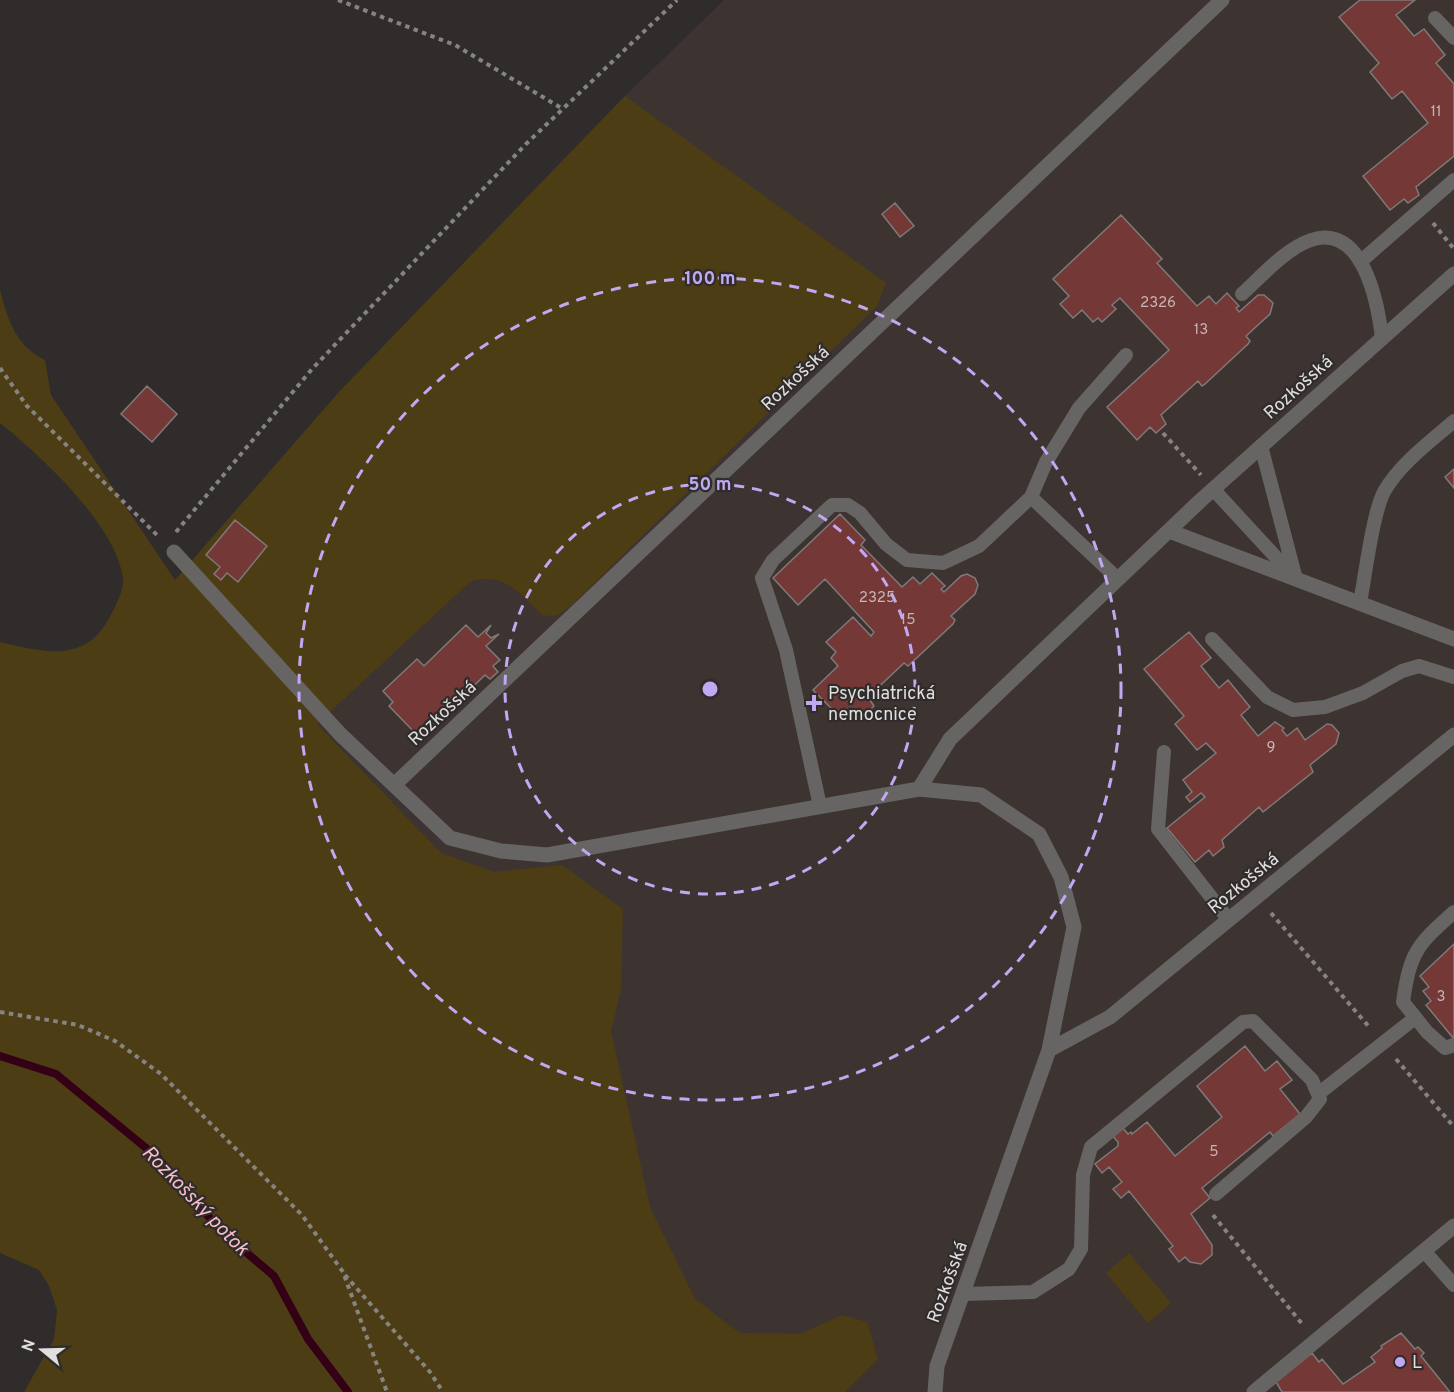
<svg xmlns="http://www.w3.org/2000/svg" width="1454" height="1392" font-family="Overpass,sans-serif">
<rect width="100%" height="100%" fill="#2f2c2b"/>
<path fill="#3d3431" d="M 724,0 L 1454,0 L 1454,1392 L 583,1392 L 175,580 L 339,392 L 625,96 Z"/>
<path fill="#4d3d15" d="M 625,96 L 886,283 L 877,306 L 572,605 L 558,615 L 544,616 C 519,594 507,572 471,581 L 317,724 L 441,853 L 494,872 L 562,865 L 623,909 L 621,989 L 611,1031 L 650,1207 L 695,1299 L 740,1333 L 800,1334 L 842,1315 L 867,1322 L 878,1359 L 845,1392 L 24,1392 L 54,1339 L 57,1310 L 49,1286 L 39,1270 L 0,1253 L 0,642 C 40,651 82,664 107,622 C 113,611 124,592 123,579 C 117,526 41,456 0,423 L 0,290 C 8,320 15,345 45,360 L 51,395 L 175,580 L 339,392 Z
M 1129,1253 L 1171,1303 L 1148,1323 L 1106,1273 Z"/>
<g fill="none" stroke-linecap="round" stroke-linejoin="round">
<path stroke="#340015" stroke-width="8" d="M 0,1056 L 56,1074 L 157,1157 L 220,1230 L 274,1276 L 308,1339 L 348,1392"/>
</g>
<path fill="#743836" stroke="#7e7a79" stroke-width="1.5" d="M 1360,0 L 1415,0 L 1396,15 L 1414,36 L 1424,29 L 1445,55 L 1436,63 L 1454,84 L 1454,156 L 1416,187 L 1419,195 L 1408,203 L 1404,199 L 1390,210 L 1363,176 L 1428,123 L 1402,91 L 1392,99 L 1370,72 L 1379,63 L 1339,17 Z
M 895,203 L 914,226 L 900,237 L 882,214 Z
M 1121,215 L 1162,259 L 1157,263 L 1197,306 L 1209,296 L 1216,304 L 1227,293 L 1239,306 L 1236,308 L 1239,312 L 1258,295 L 1264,295 L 1273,303 L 1270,314 L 1246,336 L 1250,341 L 1248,344 L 1205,384 L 1202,386 L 1198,381 L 1161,415 L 1166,424 L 1156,433 L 1150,427 L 1137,440 L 1107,407 L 1169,350 L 1120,298 L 1112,305 L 1116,309 L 1102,322 L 1098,318 L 1093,322 L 1082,310 L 1073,318 L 1060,304 L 1069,296 L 1053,279 Z
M 147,386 L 177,414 L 152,442 L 121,414 Z
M 1454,469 L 1454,488 L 1445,477 Z
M 840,514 L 865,540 L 861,545 L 902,587 L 913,577 L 920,584 L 932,573 L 945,586 L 941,589 L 944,592 L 961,576 L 967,574 L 975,578 L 978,585 L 975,594 L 951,616 L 955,620 L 953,624 L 908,666 L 904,663 L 868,697 L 874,706 L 864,716 L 857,709 L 844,721 L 813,690 L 838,666 L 831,658 L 836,652 L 826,642 L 853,617 L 871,636 L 874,632 L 825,579 L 798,605 L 773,578 Z
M 235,520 L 267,546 L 238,582 L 227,573 L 221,580 L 214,574 L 220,567 L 206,555 Z
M 466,625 L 478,637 L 491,625 L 486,633 L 491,638 L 499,634 L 486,646 L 500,660 L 493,666 L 498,672 L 490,679 L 485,675 L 424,734 L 421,731 L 417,735 L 389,706 L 393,702 L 383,691 L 417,659 L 424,666 Z
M 1189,632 L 1211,658 L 1201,666 L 1219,688 L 1228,680 L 1250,707 L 1241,715 L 1258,736 L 1275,722 L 1284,728 L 1282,730 L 1287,736 L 1297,728 L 1305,740 L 1327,724 L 1332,725 L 1339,733 L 1336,744 L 1310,765 L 1313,772 L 1263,812 L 1259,807 L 1222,840 L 1224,847 L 1213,856 L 1209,850 L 1195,862 L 1167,828 L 1205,797 L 1201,793 L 1190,802 L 1186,797 L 1192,792 L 1183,780 L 1216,753 L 1206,743 L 1197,750 L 1175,724 L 1184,716 L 1144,669 Z
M 1454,944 L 1454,1039 L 1426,1005 L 1431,1001 L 1423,991 L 1429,987 L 1420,976 Z
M 1245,1046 L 1265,1071 L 1277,1061 L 1292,1080 L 1280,1089 L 1300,1114 L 1273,1136 L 1270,1132 L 1202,1188 L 1210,1198 L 1191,1214 L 1212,1245 L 1212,1255 L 1201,1264 L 1190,1262 L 1185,1257 L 1179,1262 L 1169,1249 L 1173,1246 L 1129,1191 L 1121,1198 L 1113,1189 L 1122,1182 L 1109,1167 L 1102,1173 L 1095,1164 L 1118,1146 L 1118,1142 L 1112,1135 L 1122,1127 L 1128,1134 L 1131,1132 L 1132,1134 L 1147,1122 L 1175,1156 L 1222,1117 L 1197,1086 Z
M 1401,1333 L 1415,1349 L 1418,1347 L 1424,1353 L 1421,1356 L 1450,1392 L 1282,1392 L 1276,1382 L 1312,1353 L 1319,1362 L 1322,1359 L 1343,1384 L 1375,1362 L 1371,1357 L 1382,1348 L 1381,1346 Z"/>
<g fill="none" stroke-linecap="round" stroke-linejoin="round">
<path stroke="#868483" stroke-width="4" stroke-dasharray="4.5 4.5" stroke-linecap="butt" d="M 338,0 L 455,45 L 563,109
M 1433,223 L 1454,249
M 0,368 L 27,406 L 160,538
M 1163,433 L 1201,475
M 176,532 L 312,369 L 526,144 L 677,0
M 1271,913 L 1370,1028
M 0,1012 L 78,1025 L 115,1041 L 161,1074 L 302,1215 L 343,1272 L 387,1392
M 1396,1059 L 1454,1127
M 1213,1215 L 1303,1325
M 345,1275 L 430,1372 L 443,1392"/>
<path stroke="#666564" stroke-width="14" d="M 1435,18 L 1454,38
M 1360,262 L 1454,180
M 1242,294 C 1262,276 1285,249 1311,240 C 1363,222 1378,304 1382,338
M 1261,446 L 1296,579
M 1213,489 L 1295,578
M 1031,497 L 1118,579
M 1360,603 C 1365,577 1373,510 1385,490 C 1401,463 1431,441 1454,421
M 1212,639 L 1267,697 L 1293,710 L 1325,707 L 1363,693 L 1402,671 L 1419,666 L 1454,677
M 1164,752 L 1158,829 L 1229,920
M 820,806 L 786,650 L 762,578 L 773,560 L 832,505 L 848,505 L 860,513 L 886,544 L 907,560 L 943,563 L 979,546 L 1031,497 L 1046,462 L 1079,408 L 1126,355
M 1454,912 C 1417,945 1410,952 1403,1002 L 1427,1032 L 1445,1048 L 1454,1045
M 1318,1094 L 1415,1018
M 1424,1251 L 1454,1285
M 963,1294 L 1033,1292 L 1069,1269 L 1081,1249 L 1083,1175 L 1091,1147 L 1243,1022 L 1253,1021 L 1312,1080 L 1320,1099 L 1306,1117 L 1216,1194"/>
<path stroke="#666564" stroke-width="15" d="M 1169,531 L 1454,639
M 174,552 L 340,734 L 450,838 L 501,851 L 547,855 L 919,789 L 981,795 L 1039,834 L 1061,877 L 1074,927 L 1049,1050 L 937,1366 L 935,1392
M 394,785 L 1222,0
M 919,789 L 950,739 L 1200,501 L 1454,274
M 1049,1050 L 1110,1017 L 1454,735
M 1254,1392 L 1454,1226"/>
</g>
<g fill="none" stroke="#c1a8f3" stroke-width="3" stroke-dasharray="10 8">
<circle cx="710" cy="689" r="205"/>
<circle cx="710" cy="689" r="411"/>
</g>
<g fill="#c1a8f3" stroke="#2f2c2b" stroke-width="2">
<path d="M811 694h6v6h6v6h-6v6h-6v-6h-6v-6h6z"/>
<circle cx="1400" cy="1362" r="6"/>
</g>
<g text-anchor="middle" stroke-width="4.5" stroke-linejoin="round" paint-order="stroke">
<g font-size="15" fill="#c6b5b4">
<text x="1436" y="116">11</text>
<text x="1158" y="307">2326</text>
<text x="1201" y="334">13</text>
<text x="877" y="602">2325</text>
<text x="908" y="624">15</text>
<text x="1271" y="752">9</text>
<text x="1441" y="1001">3</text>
<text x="1214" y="1156">5</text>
</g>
<g font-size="18" fill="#e1dfde" stroke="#2f2c2b">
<text transform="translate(795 378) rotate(-43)" y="6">Rozkošská</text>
<text transform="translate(1298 387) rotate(-42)" y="6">Rozkošská</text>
<text transform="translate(442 713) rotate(-43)" y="6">Rozkošská</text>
<text transform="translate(1243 883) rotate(-39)" y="6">Rozkošská</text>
<text transform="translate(947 1282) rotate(-70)" y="6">Rozkošská</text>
</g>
<g font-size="18" fill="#e1dfde" stroke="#2f2c2b" text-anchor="start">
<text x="828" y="699">Psychiatrická<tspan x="828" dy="21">nemocnice</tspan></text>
<text x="1412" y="1368">L</text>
</g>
<g font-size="20" font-style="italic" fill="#f7bdcb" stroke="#2f2c2b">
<text transform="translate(196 1200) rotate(46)" y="7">Rozkošský potok</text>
</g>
</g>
<circle cx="710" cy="689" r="9" fill="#c1a8f3" stroke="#2f2c2b" stroke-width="3"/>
<g font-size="18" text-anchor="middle" font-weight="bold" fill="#c1a8f3" stroke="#2f2c2b" stroke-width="4.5" stroke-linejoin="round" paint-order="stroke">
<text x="710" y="284">100 m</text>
<text x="710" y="490">50 m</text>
</g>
<g transform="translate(42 1350) rotate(289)" stroke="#2f2c2b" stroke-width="4.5" paint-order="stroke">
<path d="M0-4.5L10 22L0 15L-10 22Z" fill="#e1dfde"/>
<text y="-9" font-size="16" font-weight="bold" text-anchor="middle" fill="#e1dfde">N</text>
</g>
</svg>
